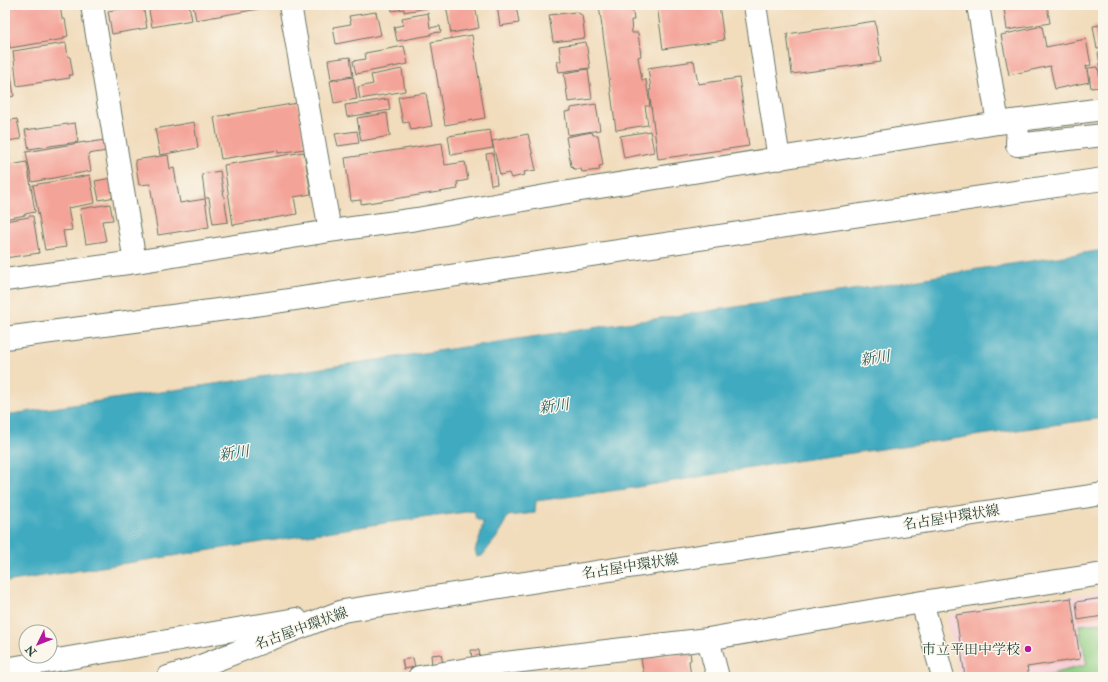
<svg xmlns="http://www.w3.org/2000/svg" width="1108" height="682" font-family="'IM FELL Double Pica','Noto Serif JP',serif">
<rect width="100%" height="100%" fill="#fbf7ec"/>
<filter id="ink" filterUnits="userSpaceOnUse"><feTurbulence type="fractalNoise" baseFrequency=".025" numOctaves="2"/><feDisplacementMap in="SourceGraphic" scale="8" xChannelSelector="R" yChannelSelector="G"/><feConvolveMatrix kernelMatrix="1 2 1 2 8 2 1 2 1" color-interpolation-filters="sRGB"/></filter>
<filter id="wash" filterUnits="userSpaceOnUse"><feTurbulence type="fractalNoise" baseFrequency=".012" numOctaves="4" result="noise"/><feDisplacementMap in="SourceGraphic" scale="16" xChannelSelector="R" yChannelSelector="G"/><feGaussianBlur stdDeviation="0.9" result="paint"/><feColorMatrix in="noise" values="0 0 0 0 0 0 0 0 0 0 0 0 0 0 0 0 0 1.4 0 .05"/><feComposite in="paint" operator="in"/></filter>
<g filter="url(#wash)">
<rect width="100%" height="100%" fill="#f1dcbc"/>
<path fill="#f6cfd7" d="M 1103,591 L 1103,677 L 960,677 L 946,621 L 952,614 Z"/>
<path fill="#93d086" stroke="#59865d" d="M 1103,623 L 1103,677 L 1039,677 L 1087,665 L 1079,625 Z"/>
<path fill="#40aac0" stroke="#30747a" d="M 1103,250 L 1103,418 L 781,463 L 626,489 L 536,501 L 535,513 L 508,516 L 497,537 L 482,556 L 477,557 L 475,550 L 480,537 L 483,522 L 476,519 L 474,511 L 385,523 L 5,582 L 5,415 L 619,324 L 879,286 L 978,269 Z"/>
<g id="blocks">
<path fill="#f4a398" d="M 5,5 L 60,5 L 62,19 L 65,19 L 68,36 L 64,37 L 64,39 L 10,48 L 5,18 Z
M 143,5 L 147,28 L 112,34 L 108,11 Z
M 148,5 L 189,5 L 192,20 L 152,27 Z
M 193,5 L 270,5 L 270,7 L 196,20 Z
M 391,5 L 426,5 L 427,8 L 404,12 L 404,9 L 392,11 Z
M 446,5 L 475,5 L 479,28 L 451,33 Z
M 497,5 L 516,5 L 519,23 L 500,26 Z
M 599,5 L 632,5 L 634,20 L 631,20 L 632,33 L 638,33 L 641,56 L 638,57 L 642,80 L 646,80 L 650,106 L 645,106 L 648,125 L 616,130 Z
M 657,5 L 719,5 L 724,40 L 663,49 Z
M 1020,5 L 1047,5 L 1050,23 L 1007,30 L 1004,8 L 1020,6 Z
M 376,12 L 381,35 L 336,44 L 333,27 L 351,24 L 349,16 Z
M 576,12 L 582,15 L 585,38 L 553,42 L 549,15 Z
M 428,13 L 430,28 L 440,26 L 441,32 L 431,33 L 431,35 L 397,41 L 394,27 L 403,25 L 402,18 Z
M 875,21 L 881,62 L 792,74 L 787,34 Z
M 1103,25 L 1103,48 L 1097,49 L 1093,26 Z
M 1042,26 L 1046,47 L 1086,39 L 1091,65 L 1086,66 L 1089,82 L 1055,89 L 1050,66 L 1009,75 L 1001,35 Z
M 472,35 L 485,118 L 445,125 L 431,42 Z
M 586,42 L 590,68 L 559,72 L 557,62 L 561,61 L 559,46 Z
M 66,43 L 68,57 L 70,57 L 73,75 L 69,75 L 70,78 L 17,86 L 13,51 Z
M 404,46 L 408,64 L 356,74 L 353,61 L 366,59 L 365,53 Z
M 1103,52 L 1103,76 L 1102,76 L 1098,53 Z
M 5,56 L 8,56 L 14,96 L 6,98 Z
M 350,57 L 353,76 L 331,79 L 328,60 Z
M 694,61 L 698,84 L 739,78 L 749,146 L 658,159 L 649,90 L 651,90 L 648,68 Z
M 1098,67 L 1101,87 L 1091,88 L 1088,68 Z
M 402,69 L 405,91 L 360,99 L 358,87 L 373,84 L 371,75 Z
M 588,69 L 592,99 L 568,102 L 564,73 Z
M 353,77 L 357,99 L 334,103 L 330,81 Z
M 426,93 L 432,126 L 411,130 L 409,122 L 403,123 L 398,97 Z
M 388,99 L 390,110 L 347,117 L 345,105 Z
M 298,103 L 305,149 L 278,153 L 278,150 L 221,159 L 214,117 Z
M 596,104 L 600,130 L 568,135 L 565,112 L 571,111 L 571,108 Z
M 387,113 L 390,136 L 361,141 L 357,118 Z
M 17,119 L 21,139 L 7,141 L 10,159 L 5,160 L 5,121 Z
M 194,122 L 198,148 L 160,155 L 155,129 Z
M 75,123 L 78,142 L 29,149 L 25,130 Z
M 490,130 L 493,148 L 451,155 L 448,136 Z
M 357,131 L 359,143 L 338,146 L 335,134 Z
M 650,131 L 654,152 L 624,158 L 620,136 Z
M 592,132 L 593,135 L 598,135 L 603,165 L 599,166 L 600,170 L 582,172 L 581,169 L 574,169 L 571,166 L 566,137 Z
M 528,134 L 536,170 L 524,172 L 525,175 L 511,178 L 509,173 L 500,175 L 492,141 Z
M 105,140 L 107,151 L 88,154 L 91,171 L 32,182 L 26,152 L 85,142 L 85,143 Z
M 442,143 L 445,165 L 465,162 L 468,180 L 457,182 L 458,189 L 361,204 L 361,200 L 351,201 L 345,158 Z
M 304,152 L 311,194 L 294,197 L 297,214 L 233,225 L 224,165 Z
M 493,153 L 497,184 L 491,185 L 486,154 Z
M 168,155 L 170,169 L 174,168 L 180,203 L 205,199 L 209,227 L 158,235 L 150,184 L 139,185 L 135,160 Z
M 27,162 L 35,212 L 25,214 L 25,215 L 5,219 L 5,166 Z
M 220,171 L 228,222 L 213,224 L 209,198 L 205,198 L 202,174 Z
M 90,175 L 95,203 L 68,208 L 72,230 L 63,231 L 66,247 L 45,250 L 33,185 Z
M 112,178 L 115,197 L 99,200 L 95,181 Z
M 110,204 L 113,220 L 102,221 L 106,241 L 86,244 L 80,209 Z
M 29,216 L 33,216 L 39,253 L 5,258 L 5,221 L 29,217 Z
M 1071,598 L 1080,659 L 1027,667 L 1029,677 L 965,677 L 956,615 Z
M 1103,598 L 1103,616 L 1078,620 L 1076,602 Z
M 471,650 L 479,650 L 480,659 L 472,659 Z
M 690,652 L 691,660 L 689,661 L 691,677 L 644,677 L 641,658 Z
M 441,654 L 443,664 L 432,665 L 431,655 Z
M 413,658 L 415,667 L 404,669 L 402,660 Z"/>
</g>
</g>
<g filter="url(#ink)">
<use href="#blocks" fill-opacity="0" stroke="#687564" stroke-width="1"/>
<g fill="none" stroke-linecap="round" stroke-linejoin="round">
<defs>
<path id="minor" d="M 92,5 L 135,262
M 290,5 L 330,231
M 755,5 L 779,159
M 978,5 L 998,123
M 1018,121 L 1017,145 L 1103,135
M 5,280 L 135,262 L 330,231 L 417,219 L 562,193 L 998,123 L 1103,109
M 5,338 L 241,307 L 1103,179
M 922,602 L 943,677
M 708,639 L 718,677
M 419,677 L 505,663 L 708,639 L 922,602 L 1103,574"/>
<path id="primary" d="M 5,669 L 296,619
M 168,677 L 188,671 L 343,611 L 1103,494"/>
</defs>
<use href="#minor" stroke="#687564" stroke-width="24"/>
<use href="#primary" stroke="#687564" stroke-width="24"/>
<use href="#minor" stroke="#fff" stroke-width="22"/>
<use href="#primary" stroke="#fff" stroke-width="22"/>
</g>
</g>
<circle fill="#b5179e" stroke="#fbf7ec" stroke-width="1.5" cx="1028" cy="649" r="4"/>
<g text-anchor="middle" stroke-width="3" stroke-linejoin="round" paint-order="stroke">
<g font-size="14" fill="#1f3d34" stroke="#fbf7ec">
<text transform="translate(951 517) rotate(-9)" y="5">名古屋中環状線</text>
<text transform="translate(630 566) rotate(-9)" y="5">名古屋中環状線</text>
<text transform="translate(301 628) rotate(-20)" y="5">名古屋中環状線</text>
</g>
<g font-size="14" fill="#1f3d34" stroke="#fbf7ec" text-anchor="end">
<text x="1020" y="654">市立平田中学校</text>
</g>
<g font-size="15" font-style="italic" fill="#295e5e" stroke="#fbf7ec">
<text transform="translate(875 358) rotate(-9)" y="5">新川</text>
<text transform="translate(554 406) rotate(-8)" y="5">新川</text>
<text transform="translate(234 453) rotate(-8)" y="5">新川</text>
</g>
</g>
<rect width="1108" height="682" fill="none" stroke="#fbf7ec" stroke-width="20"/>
<g transform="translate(38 644) rotate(227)"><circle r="19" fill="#fbf7ec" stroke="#a3ada2"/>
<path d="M0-3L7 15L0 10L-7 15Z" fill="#b5179e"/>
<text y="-6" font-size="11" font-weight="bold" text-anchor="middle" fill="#1f3d34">N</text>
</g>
</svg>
